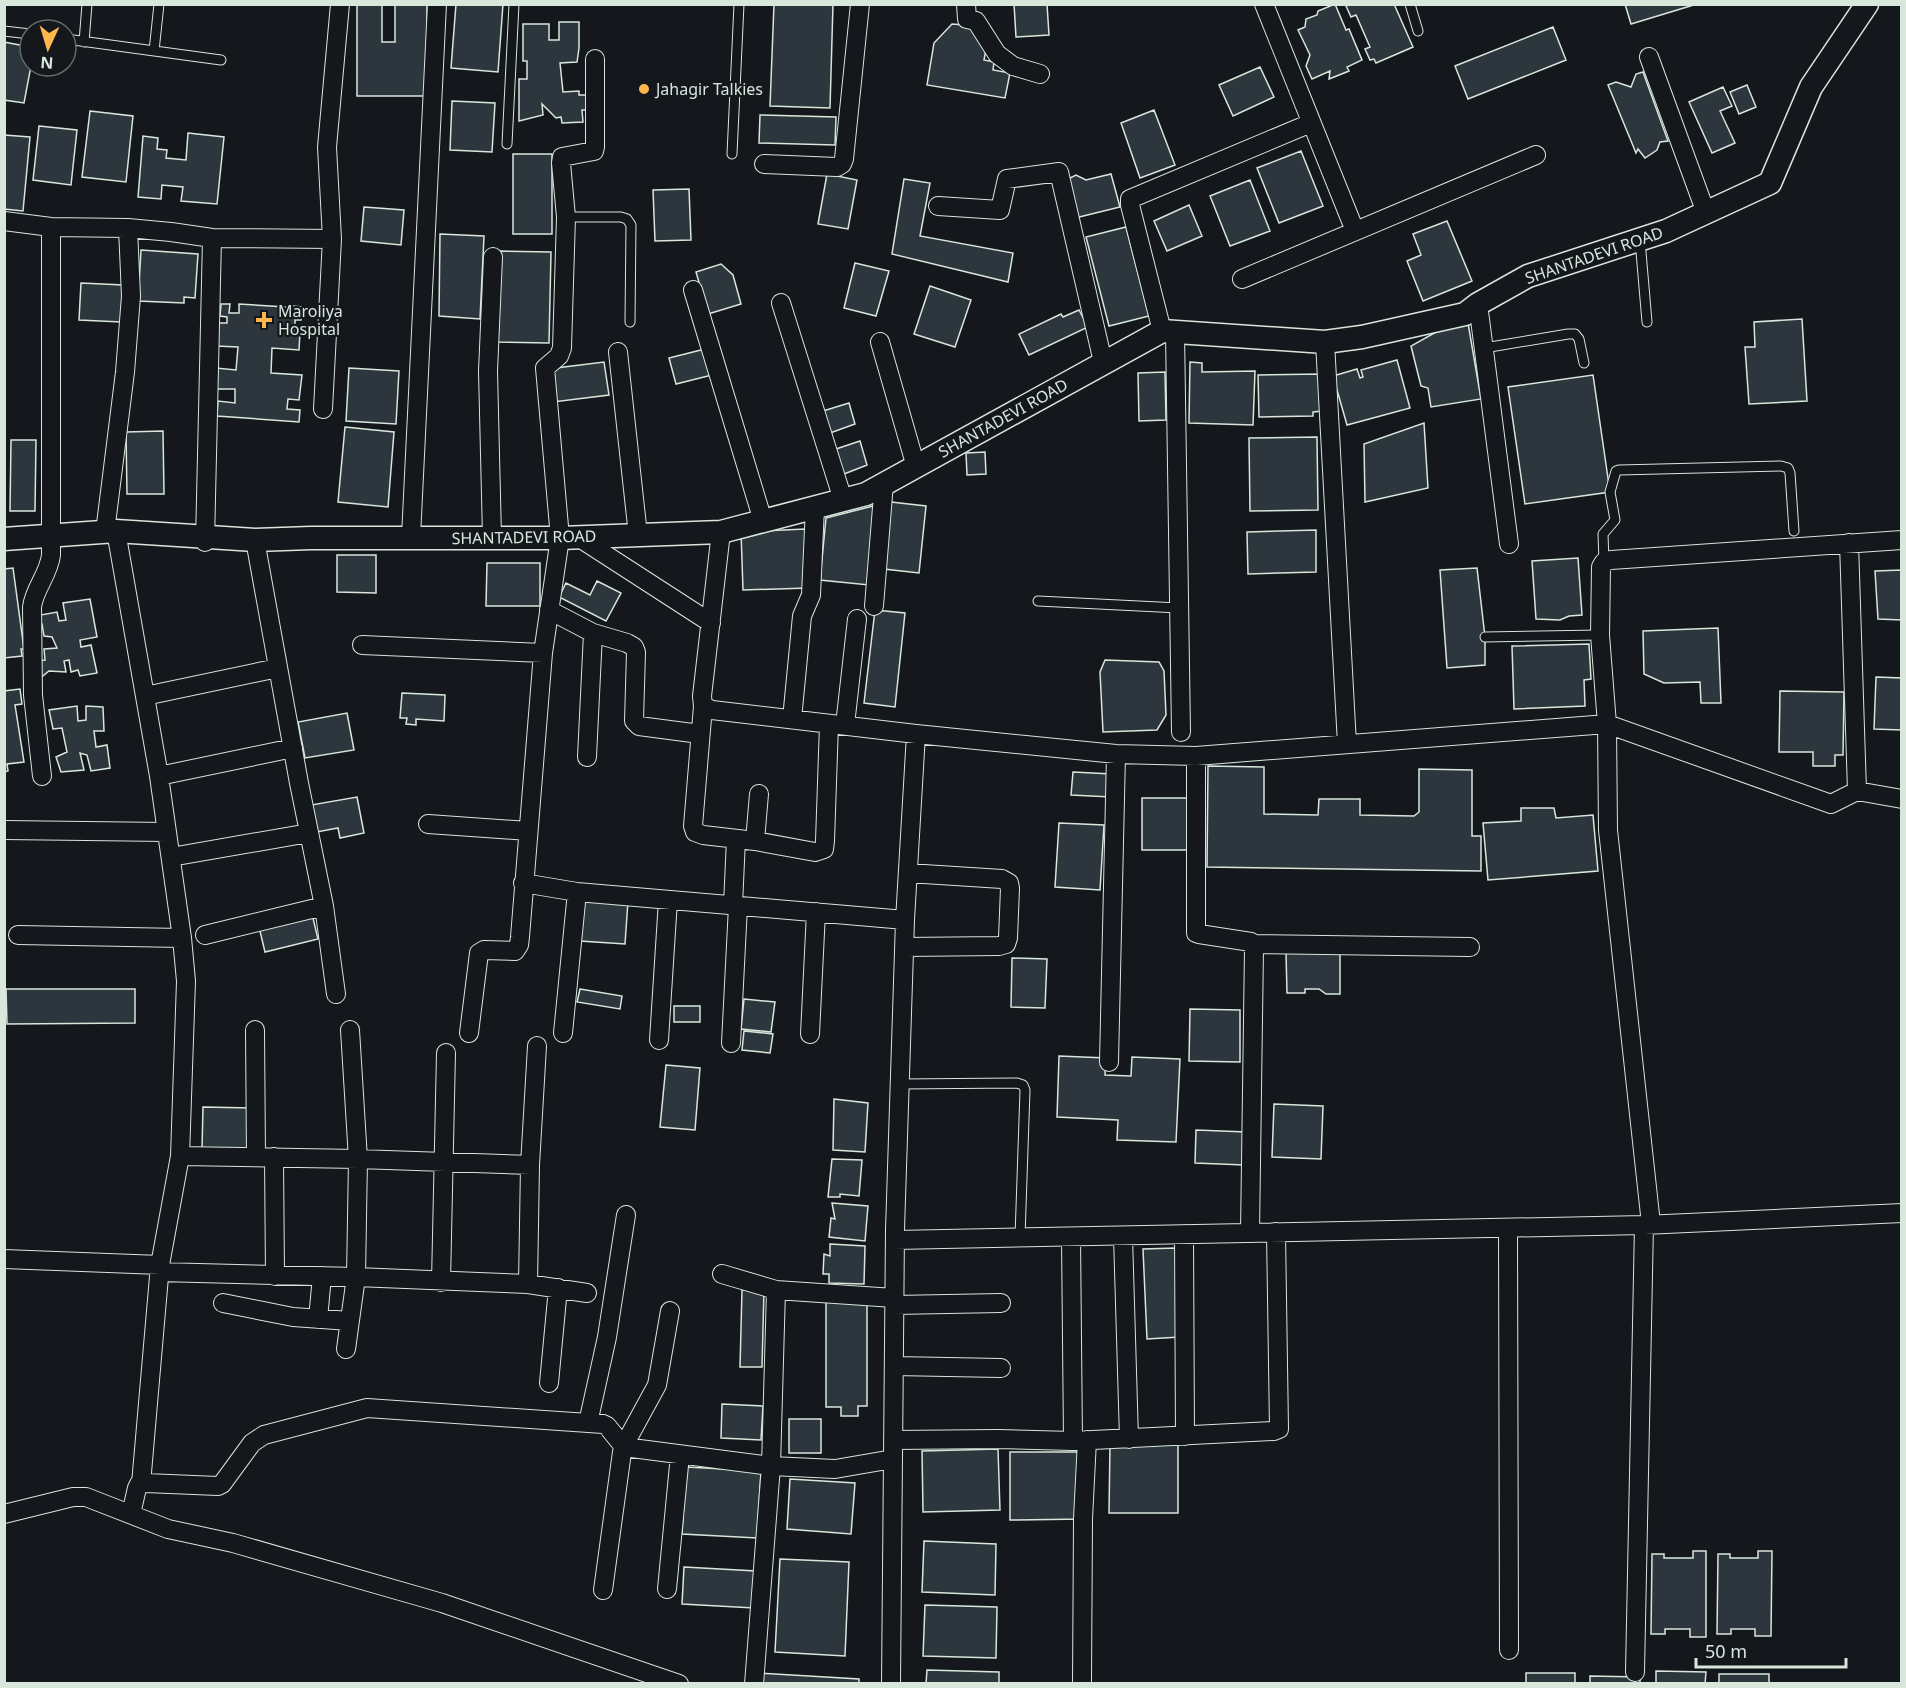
<svg xmlns="http://www.w3.org/2000/svg" width="1906" height="1688" font-family="'Noto Sans',sans-serif">
<rect width="100%" height="100%" fill="#14181c"/>
<path fill="#2c363c" stroke="#d8e6dc" stroke-width="1.5" d="M 357,4 L 382,4 L 382,42 L 395,42 L 395,4 L 427,4 L 427,96 L 357,96 Z
M 456,4 L 503,4 L 498,72 L 451,68 Z
M 774,4 L 833,4 L 830,108 L 770,106 Z
M 1014,4 L 1047,4 L 1049,35 L 1016,37 Z
M 1335,4 L 1346,30 L 1349,29 L 1362,60 L 1347,67 L 1349,71 L 1329,79 L 1330,71 L 1312,79 L 1306,66 L 1310,55 L 1298,30 L 1305,27 L 1306,19 L 1317,15 L 1318,11 Z
M 1351,4 L 1394,4 L 1413,47 L 1376,63 L 1374,59 L 1370,60 L 1365,49 L 1370,47 L 1356,15 L 1351,17 L 1346,6 Z
M 1625,4 L 1697,4 L 1631,24 Z
M 559,22 L 579,22 L 579,48 L 577,62 L 560,63 L 563,92 L 579,91 L 579,95 L 587,95 L 588,110 L 582,110 L 583,122 L 562,123 L 561,117 L 556,118 L 542,104 L 543,115 L 519,121 L 519,79 L 527,79 L 527,61 L 523,61 L 523,24 L 549,24 L 549,40 L 559,40 Z
M 952,24 L 976,26 L 987,44 L 984,60 L 994,62 L 993,70 L 1010,73 L 1005,98 L 927,85 L 934,43 Z
M 1553,27 L 1566,60 L 1468,99 L 1455,66 Z
M 4,42 L 30,47 L 31,66 L 24,103 L 4,100 Z
M 1260,67 L 1274,97 L 1233,116 L 1219,85 Z
M 1643,72 L 1668,141 L 1660,142 L 1657,150 L 1645,158 L 1638,149 L 1636,153 L 1608,85 L 1616,82 L 1631,87 L 1636,74 Z
M 1747,85 L 1756,107 L 1739,114 L 1730,92 Z
M 1723,87 L 1732,106 L 1720,111 L 1735,143 L 1712,153 L 1689,102 Z
M 452,101 L 495,103 L 492,152 L 450,150 Z
M 1154,110 L 1175,165 L 1140,178 L 1121,123 Z
M 90,111 L 133,116 L 126,182 L 82,177 Z
M 760,115 L 836,117 L 835,145 L 759,143 Z
M 39,126 L 77,130 L 71,185 L 33,180 Z
M 188,133 L 224,137 L 217,204 L 181,201 L 183,187 L 162,185 L 161,199 L 138,197 L 143,136 L 158,138 L 157,149 L 167,150 L 166,158 L 186,160 Z
M 4,135 L 30,137 L 23,211 L 4,209 Z
M 1301,151 L 1323,206 L 1279,223 L 1257,168 Z
M 513,154 L 552,154 L 552,234 L 513,234 Z
M 827,174 L 857,180 L 848,229 L 818,224 Z
M 1111,174 L 1120,207 L 1075,218 L 1066,180 L 1076,175 L 1086,180 Z
M 904,179 L 930,183 L 920,236 L 1013,253 L 1008,282 L 892,254 Z
M 1250,180 L 1270,231 L 1230,246 L 1210,196 Z
M 689,189 L 691,240 L 655,241 L 653,190 Z
M 1189,205 L 1202,236 L 1167,251 L 1154,221 Z
M 364,207 L 404,210 L 401,245 L 361,241 Z
M 1447,221 L 1472,281 L 1423,301 L 1407,261 L 1421,255 L 1413,234 Z
M 1126,227 L 1149,316 L 1109,326 L 1086,237 Z
M 440,234 L 484,236 L 480,319 L 439,316 Z
M 141,250 L 198,254 L 195,298 L 184,297 L 184,303 L 138,301 Z
M 497,251 L 551,252 L 549,343 L 495,342 Z
M 855,263 L 889,271 L 876,316 L 844,308 Z
M 721,264 L 733,275 L 741,304 L 708,314 L 696,272 Z
M 81,283 L 123,285 L 121,322 L 79,320 Z
M 930,286 L 971,300 L 955,347 L 914,334 Z
M 221,304 L 230,304 L 229,313 L 239,313 L 239,304 L 286,307 L 284,316 L 292,316 L 293,306 L 303,307 L 301,320 L 295,320 L 295,332 L 300,332 L 299,350 L 272,348 L 271,373 L 302,375 L 299,400 L 288,399 L 287,409 L 300,410 L 299,422 L 217,416 L 218,401 L 235,403 L 235,389 L 215,389 L 216,368 L 236,370 L 238,347 L 216,346 L 218,323 L 227,323 L 227,317 L 220,316 Z
M 1079,310 L 1088,327 L 1029,355 L 1019,334 L 1061,314 L 1063,317 Z
M 1802,319 L 1807,401 L 1749,404 L 1745,347 L 1755,347 L 1754,322 Z
M 1468,323 L 1481,399 L 1431,407 L 1428,388 L 1421,386 L 1411,346 L 1445,327 Z
M 705,349 L 712,375 L 676,384 L 669,358 Z
M 1397,360 L 1410,408 L 1347,425 L 1333,376 L 1357,369 L 1360,378 L 1363,377 L 1361,370 Z
M 604,362 L 609,395 L 553,402 L 548,369 Z
M 1190,362 L 1202,363 L 1202,372 L 1255,371 L 1253,425 L 1189,423 Z
M 349,368 L 399,371 L 396,424 L 346,421 Z
M 1165,372 L 1166,420 L 1139,421 L 1138,373 Z
M 1322,374 L 1323,411 L 1313,412 L 1313,416 L 1259,417 L 1258,375 Z
M 1593,375 L 1610,492 L 1525,504 L 1508,387 Z
M 849,403 L 855,424 L 830,433 L 823,411 Z
M 1424,423 L 1428,488 L 1365,502 L 1364,444 Z
M 345,427 L 394,432 L 388,507 L 338,502 Z
M 163,431 L 164,494 L 127,494 L 126,432 Z
M 1317,437 L 1318,510 L 1250,511 L 1249,438 Z
M 11,440 L 36,440 L 35,511 L 10,511 Z
M 860,441 L 867,465 L 844,474 L 833,450 Z
M 985,452 L 986,474 L 967,475 L 966,453 Z
M 891,502 L 926,506 L 919,573 L 884,569 Z
M 877,505 L 869,585 L 820,580 L 826,518 Z
M 805,529 L 808,588 L 743,590 L 741,532 Z
M 1316,530 L 1316,572 L 1248,574 L 1247,532 Z
M 337,555 L 376,555 L 376,593 L 337,592 Z
M 1578,558 L 1582,615 L 1569,616 L 1560,620 L 1536,619 L 1532,561 Z
M 487,563 L 540,563 L 540,606 L 486,606 Z
M 13,568 L 24,649 L 21,649 L 22,656 L 4,658 L 4,569 Z
M 1477,568 L 1485,637 L 1485,665 L 1447,668 L 1440,570 Z
M 1902,570 L 1902,620 L 1878,619 L 1875,571 Z
M 597,581 L 621,593 L 606,621 L 559,597 L 566,583 L 590,595 Z
M 90,599 L 97,637 L 80,640 L 81,647 L 91,645 L 97,673 L 80,676 L 78,670 L 71,672 L 69,660 L 64,661 L 66,672 L 49,671 L 39,679 L 37,661 L 45,660 L 44,649 L 57,648 L 52,637 L 44,636 L 42,624 L 36,625 L 35,616 L 57,612 L 59,621 L 66,620 L 63,603 Z
M 875,610 L 905,613 L 895,707 L 864,703 Z
M 1718,628 L 1721,703 L 1701,703 L 1700,682 L 1664,683 L 1644,674 L 1643,631 Z
M 1589,644 L 1591,679 L 1584,680 L 1585,706 L 1514,709 L 1512,646 Z
M 1105,660 L 1159,662 L 1164,671 L 1166,715 L 1157,730 L 1103,732 L 1100,672 Z
M 1876,677 L 1902,678 L 1902,730 L 1874,729 Z
M 20,689 L 22,704 L 15,705 L 24,762 L 7,764 L 8,771 L 4,772 L 4,691 Z
M 1780,691 L 1844,692 L 1843,755 L 1835,755 L 1835,766 L 1813,766 L 1813,752 L 1779,752 Z
M 402,693 L 445,695 L 444,721 L 416,719 L 416,725 L 406,724 L 407,718 L 400,718 Z
M 77,706 L 78,721 L 86,720 L 86,706 L 103,707 L 104,731 L 94,731 L 96,747 L 107,745 L 110,768 L 91,771 L 87,755 L 80,753 L 84,770 L 61,772 L 56,757 L 67,752 L 62,728 L 53,729 L 49,710 Z
M 347,713 L 354,750 L 305,758 L 298,722 Z
M 1208,766 L 1264,767 L 1264,814 L 1318,815 L 1319,799 L 1360,799 L 1360,815 L 1414,816 L 1419,812 L 1419,769 L 1472,770 L 1472,836 L 1481,836 L 1481,871 L 1207,867 Z
M 1073,772 L 1112,774 L 1111,797 L 1071,795 Z
M 357,797 L 364,833 L 340,838 L 338,828 L 317,832 L 311,805 Z
M 1142,798 L 1188,798 L 1188,850 L 1142,850 Z
M 1521,808 L 1554,808 L 1556,818 L 1593,815 L 1598,871 L 1488,880 L 1483,823 L 1521,821 Z
M 1059,823 L 1104,825 L 1100,890 L 1055,887 Z
M 583,898 L 628,901 L 625,944 L 580,941 Z
M 312,914 L 318,939 L 265,952 L 259,927 Z
M 1340,952 L 1340,994 L 1326,994 L 1319,989 L 1305,989 L 1305,993 L 1287,993 L 1286,953 Z
M 1012,958 L 1047,959 L 1045,1008 L 1011,1007 Z
M 6,989 L 135,989 L 135,1023 L 7,1024 Z
M 580,989 L 622,996 L 620,1009 L 577,1002 Z
M 744,999 L 775,1002 L 771,1032 L 741,1029 Z
M 674,1006 L 700,1006 L 700,1022 L 674,1022 Z
M 1190,1009 L 1240,1010 L 1240,1062 L 1189,1061 Z
M 744,1031 L 773,1034 L 770,1053 L 742,1050 Z
M 1059,1056 L 1106,1058 L 1105,1075 L 1131,1076 L 1132,1057 L 1180,1059 L 1176,1142 L 1117,1140 L 1118,1120 L 1057,1117 Z
M 666,1065 L 700,1068 L 695,1130 L 660,1127 Z
M 834,1099 L 868,1103 L 865,1152 L 833,1150 Z
M 1274,1104 L 1323,1106 L 1321,1159 L 1272,1157 Z
M 203,1107 L 252,1108 L 251,1150 L 202,1149 Z
M 1196,1130 L 1246,1132 L 1244,1165 L 1195,1163 Z
M 832,1159 L 862,1160 L 859,1196 L 840,1194 L 840,1197 L 828,1197 Z
M 832,1203 L 868,1206 L 865,1241 L 829,1237 L 831,1218 L 835,1219 Z
M 830,1244 L 865,1246 L 864,1284 L 829,1283 L 829,1274 L 823,1274 L 824,1254 L 830,1256 Z
M 1176,1248 L 1180,1337 L 1147,1339 L 1143,1249 Z
M 742,1290 L 764,1290 L 762,1367 L 740,1367 Z
M 826,1302 L 867,1302 L 867,1406 L 858,1406 L 858,1416 L 841,1416 L 841,1407 L 826,1407 Z
M 722,1404 L 763,1406 L 761,1440 L 721,1438 Z
M 789,1419 L 821,1419 L 821,1453 L 789,1453 Z
M 1110,1445 L 1178,1445 L 1178,1513 L 1109,1513 Z
M 998,1449 L 1000,1510 L 923,1512 L 922,1451 Z
M 1010,1452 L 1083,1452 L 1083,1519 L 1010,1520 Z
M 686,1467 L 761,1471 L 757,1538 L 682,1534 Z
M 790,1479 L 855,1483 L 851,1534 L 787,1529 Z
M 924,1541 L 996,1544 L 995,1595 L 922,1592 Z
M 1693,1551 L 1706,1551 L 1706,1637 L 1690,1637 L 1690,1629 L 1665,1629 L 1665,1634 L 1651,1634 L 1652,1554 L 1664,1554 L 1664,1558 L 1693,1558 Z
M 1758,1551 L 1772,1551 L 1771,1636 L 1755,1636 L 1755,1629 L 1731,1629 L 1731,1634 L 1717,1634 L 1718,1554 L 1730,1554 L 1730,1558 L 1758,1558 Z
M 780,1559 L 849,1562 L 845,1656 L 775,1652 Z
M 684,1567 L 756,1571 L 754,1608 L 682,1604 Z
M 925,1605 L 997,1607 L 996,1658 L 923,1656 Z
M 927,1670 L 999,1672 L 999,1684 L 926,1684 Z
M 1656,1671 L 1706,1672 L 1705,1684 L 1656,1684 Z
M 759,1673 L 859,1679 L 859,1684 L 759,1684 Z
M 1526,1673 L 1575,1673 L 1575,1684 L 1526,1684 Z
M 1719,1674 L 1769,1674 L 1769,1684 L 1719,1684 Z
M 1590,1676 L 1640,1677 L 1640,1684 L 1590,1684 Z"/>
<g fill="none" stroke-linecap="round" stroke-linejoin="round">
<defs>
<path id="service" d="M 1410,4 L 1418,31
M 4,31 L 30,34
M 66,39 L 221,60
M 84,42 L 87,4
M 154,51 L 159,4
M 507,144 L 514,4
M 732,154 L 739,4
M 566,217 L 621,217 L 627,219 L 631,225 L 630,322
M 1640,240 L 1647,322
M 1484,348 L 1568,334 L 1575,334 L 1579,339 L 1584,363
M 1604,562 L 1603,534 L 1615,520 L 1610,492 L 1616,471 L 1619,470 L 1781,466 L 1788,468 L 1790,473 L 1794,531
M 1038,601 L 1179,608
M 1485,637 L 1600,635
M 900,1084 L 1017,1083 L 1023,1085 L 1025,1090 L 1020,1237"/>
<path id="minor" d="M 966,4 L 967,19 L 976,21 L 997,54 L 1013,66 L 1040,74
M 1264,4 L 1355,231
M 1649,57 L 1706,213
M 764,164 L 837,167 L 842,164 L 844,159 L 860,4
M 938,206 L 1000,210 L 1007,179 L 1059,172 L 1103,362
M 4,221 L 51,227 L 128,228 L 171,232 L 212,238 L 332,239
M 1242,279 L 1536,155
M 693,290 L 763,521
M 781,303 L 843,500
M 1478,304 L 1509,544
M 1162,331 L 1130,205 L 1130,199 L 1311,123
M 1175,332 L 1181,732
M 880,342 L 916,467
M 1325,342 L 1347,744
M 618,352 L 638,535
M 323,409 L 332,239 L 327,147 L 340,4
M 116,531 L 159,776 L 182,938 L 186,981 L 180,1156 L 160,1265 L 141,1484
M 105,532 L 125,372 L 131,296 L 128,228
M 721,532 L 702,696 L 703,706 L 712,710 L 916,734 L 1116,754 L 1196,756 L 1607,724 L 1831,804 L 1857,791 L 1902,799
M 411,537 L 437,4
M 492,537 L 488,371 L 493,257
M 578,537 L 711,623
M 255,540 L 299,783 L 324,906 L 336,994
M 205,542 L 212,238
M 1849,543 L 1857,791
M 874,606 L 884,483
M 549,610 L 593,633 L 627,643 L 634,647 L 636,652 L 634,721 L 639,726 L 700,734
M 362,645 L 543,653
M 145,696 L 278,668
M 703,706 L 693,826 L 695,832 L 703,835 L 755,841 L 815,852 L 824,849 L 825,841 L 829,724
M 792,719 L 802,616 L 811,595 L 815,507
M 845,725 L 857,619
M 1196,756 L 1196,933 L 1199,934 L 1251,942 L 1254,944 L 1254,948 L 1250,1233
M 587,757 L 593,633
M 42,776 L 33,695 L 32,607 C 34,589 49,574 51,555 L 51,227
M 159,776 L 293,748
M 428,824 L 528,831
M 4,830 L 167,832
M 755,841 L 759,794
M 171,857 L 309,833
M 523,883 L 577,892 L 905,920
M 733,905 L 736,839
M 18,935 L 182,938
M 205,935 L 324,906
M 1254,944 L 1470,947
M 904,947 L 999,946 L 1006,944 L 1008,938 L 1010,888 L 1009,883 L 1002,879 L 908,873
M 255,1030 L 256,1157
M 469,1033 L 479,953 L 484,950 L 515,951 L 519,945 L 520,937 L 543,653 L 560,538 L 545,368 L 559,356 L 562,348 L 566,217 L 561,163 L 562,157 L 594,151 L 595,147 L 595,59
M 563,1033 L 577,892
M 810,1034 L 816,912
M 659,1040 L 668,900
M 731,1043 L 738,906
M 1109,1062 L 1116,754
M 180,1156 L 358,1159 L 530,1165
M 274,1157 L 275,1276
M 1651,1224 L 1608,830 L 1607,724 L 1600,635 L 1601,567 L 1604,562 L 1611,560 L 1902,540
M 1508,1228 L 1509,1650
M 1184,1234 L 1185,1436
M 1123,1236 L 1129,1439
M 1071,1237 L 1073,1441
M 895,1240 L 1644,1225 L 1902,1213
M 4,1259 L 160,1265
M 159,1272 L 356,1277 L 528,1284 L 587,1293
M 722,1274 L 776,1290 L 894,1298
M 441,1282 L 446,1053
M 528,1284 L 530,1165 L 537,1046
M 223,1303 L 293,1317 L 350,1321
M 894,1305 L 1001,1303
M 318,1319 L 322,1276
M 346,1349 L 356,1277 L 358,1159 L 350,1030
M 894,1366 L 1001,1368
M 549,1383 L 558,1288
M 588,1423 L 607,1337 L 626,1215
M 893,1440 L 998,1439 L 1073,1441 L 1274,1431 L 1279,1429 L 1276,1232
M 4,1514 L 73,1497 L 86,1497 L 168,1529 L 233,1543 L 442,1603 L 679,1684
M 131,1514 L 137,1488 L 139,1484 L 145,1483 L 218,1486 L 222,1484 L 252,1443 L 264,1435 L 367,1408 L 603,1424 L 607,1426 L 624,1447 L 771,1466 L 835,1469 L 893,1459
M 667,1589 L 680,1455
M 603,1590 L 622,1452 L 627,1440 L 657,1385 L 670,1311
M 1635,1672 L 1644,1225
M 754,1684 L 771,1466 L 776,1290
M 891,1684 L 895,1230 L 905,920 L 916,734
M 1082,1684 L 1083,1519 L 1087,1440"/>
<path id="tertiary" d="M 4,539 L 116,531 L 255,540 L 311,538 L 560,538 L 721,532 L 866,494 L 1162,331 L 1325,342 L 1362,337 L 1465,314 L 1478,304 L 1528,276 L 1666,231 L 1770,183 L 1811,87 L 1867,4"/>
</defs>
<use href="#service" stroke="#d8e6dc" stroke-width="11"/>
<use href="#minor" stroke="#d8e6dc" stroke-width="20"/>
<use href="#tertiary" stroke="#d8e6dc" stroke-width="25"/>
<use href="#service" stroke="#14181c" stroke-width="9"/>
<use href="#minor" stroke="#14181c" stroke-width="18"/>
<use href="#tertiary" stroke="#14181c" stroke-width="22"/>
</g>
<g fill="#ffb74d" stroke="#14181c" stroke-width="2">
<circle cx="644" cy="89" r="6"/>
<path d="M261 311h6v6h6v6h-6v6h-6v-6h-6v-6h6z"/>
</g>
<g text-anchor="middle" stroke-width="4.5" stroke-linejoin="round" paint-order="stroke">
<g font-size="16" fill="#d8e6dc" stroke="#14181c" text-anchor="start">
<text x="656" y="95">Jahagir Talkies</text>
<text x="278" y="317">Maroliya<tspan x="278" dy="18">Hospital</tspan></text>
</g>
<g font-size="16" fill="#d8e6dc" stroke="#14181c">
<text transform="translate(1594 255) rotate(-19)" y="6">SHANTADEVI ROAD</text>
<text transform="translate(1003 418) rotate(-29)" y="6">SHANTADEVI ROAD</text>
<text transform="translate(524 537) rotate(-1)" y="6">SHANTADEVI ROAD</text>
</g>
</g>
<rect width="1906" height="1688" fill="none" stroke="#d8e6dc" stroke-width="12"/>
<g transform="translate(48 48) rotate(184)"><circle r="28" fill="#14181c" stroke="#626a69" stroke-width="1.5"/>
<path d="M0-4.5L10 22L0 15L-10 22Z" fill="#ffb74d"/>
<text y="-9" font-size="16" font-weight="bold" text-anchor="middle" fill="#d8e6dc">N</text>
</g>
<path d="M1696 1658v9h150v-9" fill="none" stroke="#d8e6dc" stroke-width="3"/>
<text x="1705" y="1658" font-size="18" fill="#d8e6dc" stroke="#14181c" stroke-width="4.5" paint-order="stroke">50 m</text>
</svg>
